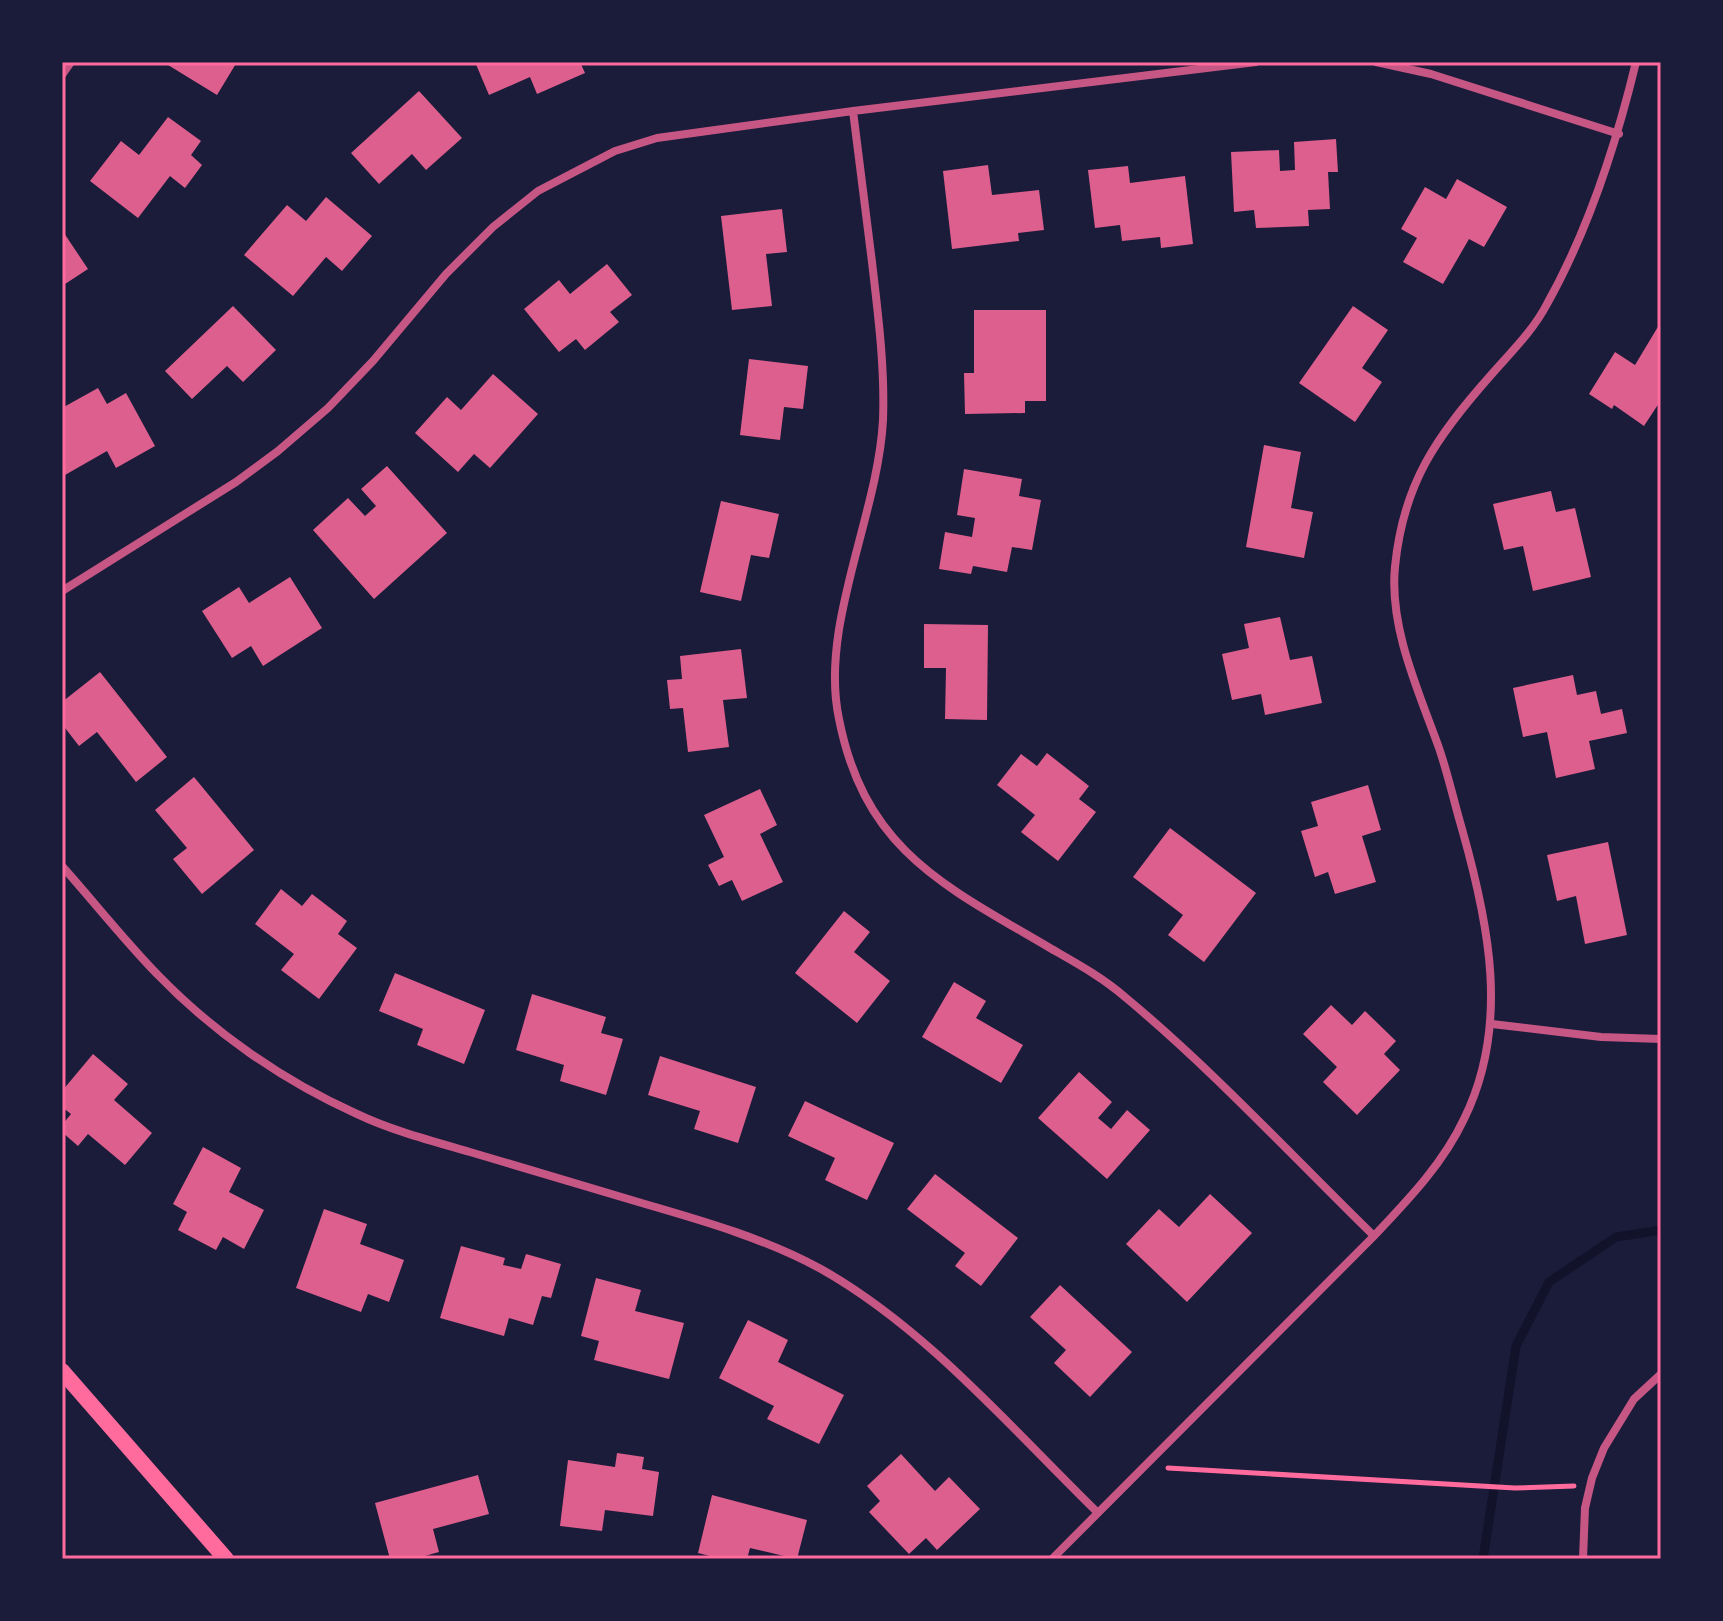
<svg xmlns="http://www.w3.org/2000/svg" width="1723" height="1621" font-family="'Archivo Narrow',sans-serif">
<rect width="100%" height="100%" fill="#1b1b3a"/>
<g fill="none" stroke-linecap="round" stroke-linejoin="round">
<path stroke="#12122b" stroke-width="9" d="M 1483,1559 L 1516,1346 L 1549,1282 L 1616,1237 L 1661,1230"/>
</g>
<path fill="#dd5f8e" d="M 170,62 L 237,62 L 217,95 L 168,65 Z
M 475,62 L 580,62 L 585,73 L 537,94 L 530,77 L 489,95 Z
M 419,91 L 462,138 L 426,170 L 412,154 L 379,184 L 351,153 Z
M 168,117 L 201,141 L 191,155 L 202,165 L 185,188 L 170,176 L 138,218 L 90,181 L 121,141 L 139,155 Z
M 1336,139 L 1338,172 L 1328,172 L 1330,209 L 1308,210 L 1309,226 L 1256,228 L 1254,210 L 1234,212 L 1231,152 L 1279,150 L 1280,171 L 1295,170 L 1294,142 Z
M 988,165 L 992,195 L 1039,190 L 1044,230 L 1018,233 L 1019,241 L 952,249 L 943,171 Z
M 1128,166 L 1130,183 L 1185,176 L 1193,244 L 1161,248 L 1160,237 L 1122,241 L 1120,225 L 1095,228 L 1088,170 Z
M 1457,179 L 1507,207 L 1484,247 L 1469,239 L 1443,284 L 1403,262 L 1417,238 L 1401,229 L 1425,187 L 1446,199 Z
M 326,197 L 372,236 L 342,271 L 326,257 L 293,296 L 244,255 L 287,205 L 306,221 Z
M 782,209 L 787,252 L 766,254 L 772,306 L 732,310 L 721,216 Z
M 62,230 L 88,269 L 62,286 Z
M 607,264 L 632,295 L 610,312 L 619,322 L 585,350 L 576,339 L 559,352 L 524,309 L 559,280 L 570,294 Z
M 233,306 L 276,350 L 243,382 L 227,366 L 192,399 L 165,371 Z
M 1353,306 L 1388,330 L 1362,368 L 1382,382 L 1355,422 L 1299,383 Z
M 974,310 L 1046,310 L 1046,401 L 1025,401 L 1025,413 L 965,414 L 964,373 L 974,373 Z
M 1659,325 L 1661,400 L 1644,426 L 1614,405 L 1612,409 L 1589,394 L 1615,352 L 1635,365 Z
M 749,359 L 808,366 L 803,409 L 784,407 L 780,440 L 740,435 Z
M 493,374 L 538,414 L 490,468 L 474,454 L 458,472 L 415,433 L 447,397 L 461,410 Z
M 98,388 L 107,404 L 126,393 L 155,446 L 116,468 L 107,451 L 65,475 L 62,469 L 62,408 Z
M 1264,445 L 1301,452 L 1291,508 L 1313,512 L 1304,558 L 1246,547 Z
M 387,466 L 447,533 L 374,599 L 313,530 L 348,498 L 365,516 L 376,506 L 361,489 Z
M 964,469 L 1022,479 L 1019,496 L 1041,500 L 1032,550 L 1012,547 L 1007,572 L 973,566 L 971,574 L 939,569 L 945,532 L 972,537 L 975,518 L 957,515 Z
M 1551,491 L 1556,512 L 1575,508 L 1591,577 L 1533,591 L 1523,546 L 1504,550 L 1493,504 Z
M 721,501 L 779,514 L 769,558 L 751,555 L 741,601 L 700,592 Z
M 290,577 L 322,628 L 263,666 L 251,646 L 232,658 L 202,611 L 239,587 L 249,603 Z
M 1280,617 L 1290,660 L 1312,656 L 1322,703 L 1265,715 L 1261,694 L 1232,700 L 1222,654 L 1249,648 L 1244,624 Z
M 924,624 L 988,625 L 987,720 L 945,719 L 946,668 L 924,668 Z
M 741,649 L 747,698 L 723,700 L 729,747 L 688,752 L 683,708 L 670,709 L 667,680 L 682,679 L 680,656 Z
M 100,672 L 167,757 L 136,782 L 97,732 L 79,746 L 62,724 L 62,702 Z
M 1573,675 L 1577,695 L 1596,691 L 1601,714 L 1622,709 L 1627,733 L 1589,741 L 1595,769 L 1556,778 L 1547,732 L 1523,737 L 1513,688 Z
M 1047,753 L 1089,786 L 1079,799 L 1096,812 L 1058,861 L 1021,832 L 1035,815 L 997,785 L 1021,754 L 1037,766 Z
M 194,777 L 254,850 L 202,894 L 173,859 L 187,848 L 155,810 Z
M 1368,785 L 1381,830 L 1362,836 L 1376,882 L 1335,894 L 1328,872 L 1315,877 L 1301,831 L 1318,826 L 1311,802 Z
M 760,789 L 777,825 L 760,834 L 783,882 L 742,901 L 732,880 L 719,886 L 708,865 L 724,857 L 704,815 Z
M 1170,828 L 1256,893 L 1204,962 L 1168,935 L 1183,915 L 1133,877 Z
M 1608,842 L 1627,935 L 1585,944 L 1576,896 L 1557,901 L 1547,855 Z
M 281,889 L 302,906 L 312,894 L 347,921 L 338,934 L 357,948 L 319,999 L 281,970 L 294,954 L 255,924 Z
M 844,911 L 870,932 L 854,952 L 890,981 L 857,1023 L 795,973 Z
M 395,973 L 485,1010 L 464,1064 L 417,1045 L 423,1029 L 379,1011 Z
M 954,982 L 986,1001 L 976,1018 L 1023,1045 L 1001,1083 L 922,1037 Z
M 532,994 L 606,1017 L 601,1033 L 623,1039 L 606,1095 L 560,1081 L 564,1065 L 516,1050 Z
M 1331,1005 L 1352,1025 L 1365,1011 L 1396,1041 L 1384,1054 L 1400,1070 L 1357,1115 L 1323,1082 L 1337,1067 L 1303,1034 Z
M 93,1054 L 128,1084 L 114,1100 L 152,1133 L 125,1165 L 88,1134 L 78,1146 L 62,1132 L 62,1125 L 71,1114 L 62,1107 L 62,1091 Z
M 660,1056 L 756,1087 L 738,1143 L 694,1129 L 700,1111 L 648,1095 Z
M 1079,1072 L 1112,1102 L 1098,1118 L 1111,1129 L 1127,1110 L 1150,1130 L 1107,1179 L 1038,1118 Z
M 805,1101 L 894,1143 L 867,1200 L 825,1180 L 835,1158 L 788,1136 Z
M 203,1147 L 241,1168 L 229,1192 L 264,1210 L 244,1249 L 223,1237 L 216,1250 L 178,1230 L 187,1212 L 173,1204 Z
M 935,1174 L 1018,1238 L 981,1286 L 955,1266 L 965,1253 L 907,1209 Z
M 1210,1194 L 1252,1233 L 1187,1302 L 1126,1244 L 1159,1209 L 1179,1227 Z
M 324,1209 L 367,1224 L 360,1244 L 404,1260 L 389,1302 L 368,1294 L 361,1312 L 296,1288 Z
M 461,1246 L 505,1258 L 503,1265 L 521,1269 L 526,1254 L 561,1264 L 551,1298 L 542,1296 L 533,1325 L 509,1318 L 504,1336 L 440,1318 Z
M 596,1278 L 641,1290 L 635,1311 L 684,1323 L 669,1379 L 594,1360 L 599,1341 L 581,1336 Z
M 1060,1285 L 1132,1352 L 1090,1397 L 1054,1363 L 1066,1350 L 1030,1317 Z
M 748,1320 L 788,1340 L 778,1362 L 844,1395 L 819,1444 L 767,1419 L 774,1406 L 719,1378 Z
M 617,1453 L 644,1457 L 642,1469 L 659,1472 L 653,1516 L 605,1510 L 602,1531 L 560,1526 L 568,1460 L 615,1467 Z
M 901,1454 L 935,1491 L 949,1477 L 980,1509 L 937,1550 L 926,1538 L 909,1554 L 869,1512 L 880,1501 L 867,1486 Z
M 478,1475 L 489,1514 L 433,1529 L 439,1552 L 414,1559 L 390,1559 L 375,1503 Z
M 712,1495 L 807,1520 L 797,1559 L 750,1548 L 747,1559 L 722,1559 L 698,1553 Z"/>
<g fill="none" stroke-linecap="round" stroke-linejoin="round">
<path stroke="#ff6b9d" stroke-width="5" d="M 1168,1468 L 1515,1488 L 1574,1486"/>
<path stroke="#c65784" stroke-width="8" d="M 1376,62 L 1431,74 L 1619,134
M 62,75 L 71,62
M 853,111 C 859,161 866,211 872,262 C 878,314 885,367 883,420 C 878,516 819,625 839,719 C 865,851 945,886 1050,948 C 1076,963 1102,977 1125,997 C 1213,1070 1292,1156 1374,1236
M 62,591 L 236,482 L 278,451 L 328,408 L 373,361 L 446,274 L 493,227 L 538,191 L 615,151 L 657,138 L 853,111 L 1256,62
M 62,866 C 94,902 124,940 157,974 C 213,1032 283,1081 357,1114 C 393,1131 432,1141 470,1152 C 528,1169 586,1186 645,1204 C 704,1221 766,1239 821,1269 C 926,1328 1012,1429 1098,1513
M 1492,1024 L 1601,1037 L 1661,1039
M 1052,1559 L 1374,1236 C 1407,1201 1443,1164 1464,1119 C 1510,1026 1489,924 1462,829 C 1454,802 1448,774 1439,748 C 1419,692 1389,628 1395,567 C 1403,483 1437,436 1491,375 C 1511,352 1533,331 1547,304 C 1589,229 1616,145 1636,62
M 1583,1559 L 1585,1508 L 1592,1478 L 1604,1448 L 1634,1399 L 1661,1374"/>
<path stroke="#ff6b9d" stroke-width="16" d="M 62,1371 L 226,1559"/>
</g>
<rect width="1723" height="1621" fill="none" stroke="#1b1b3a" stroke-width="128"/>
<rect x="64" y="64" width="1595" height="1493" fill="none" stroke="#ff6b9d" stroke-width="3"/>
</svg>
